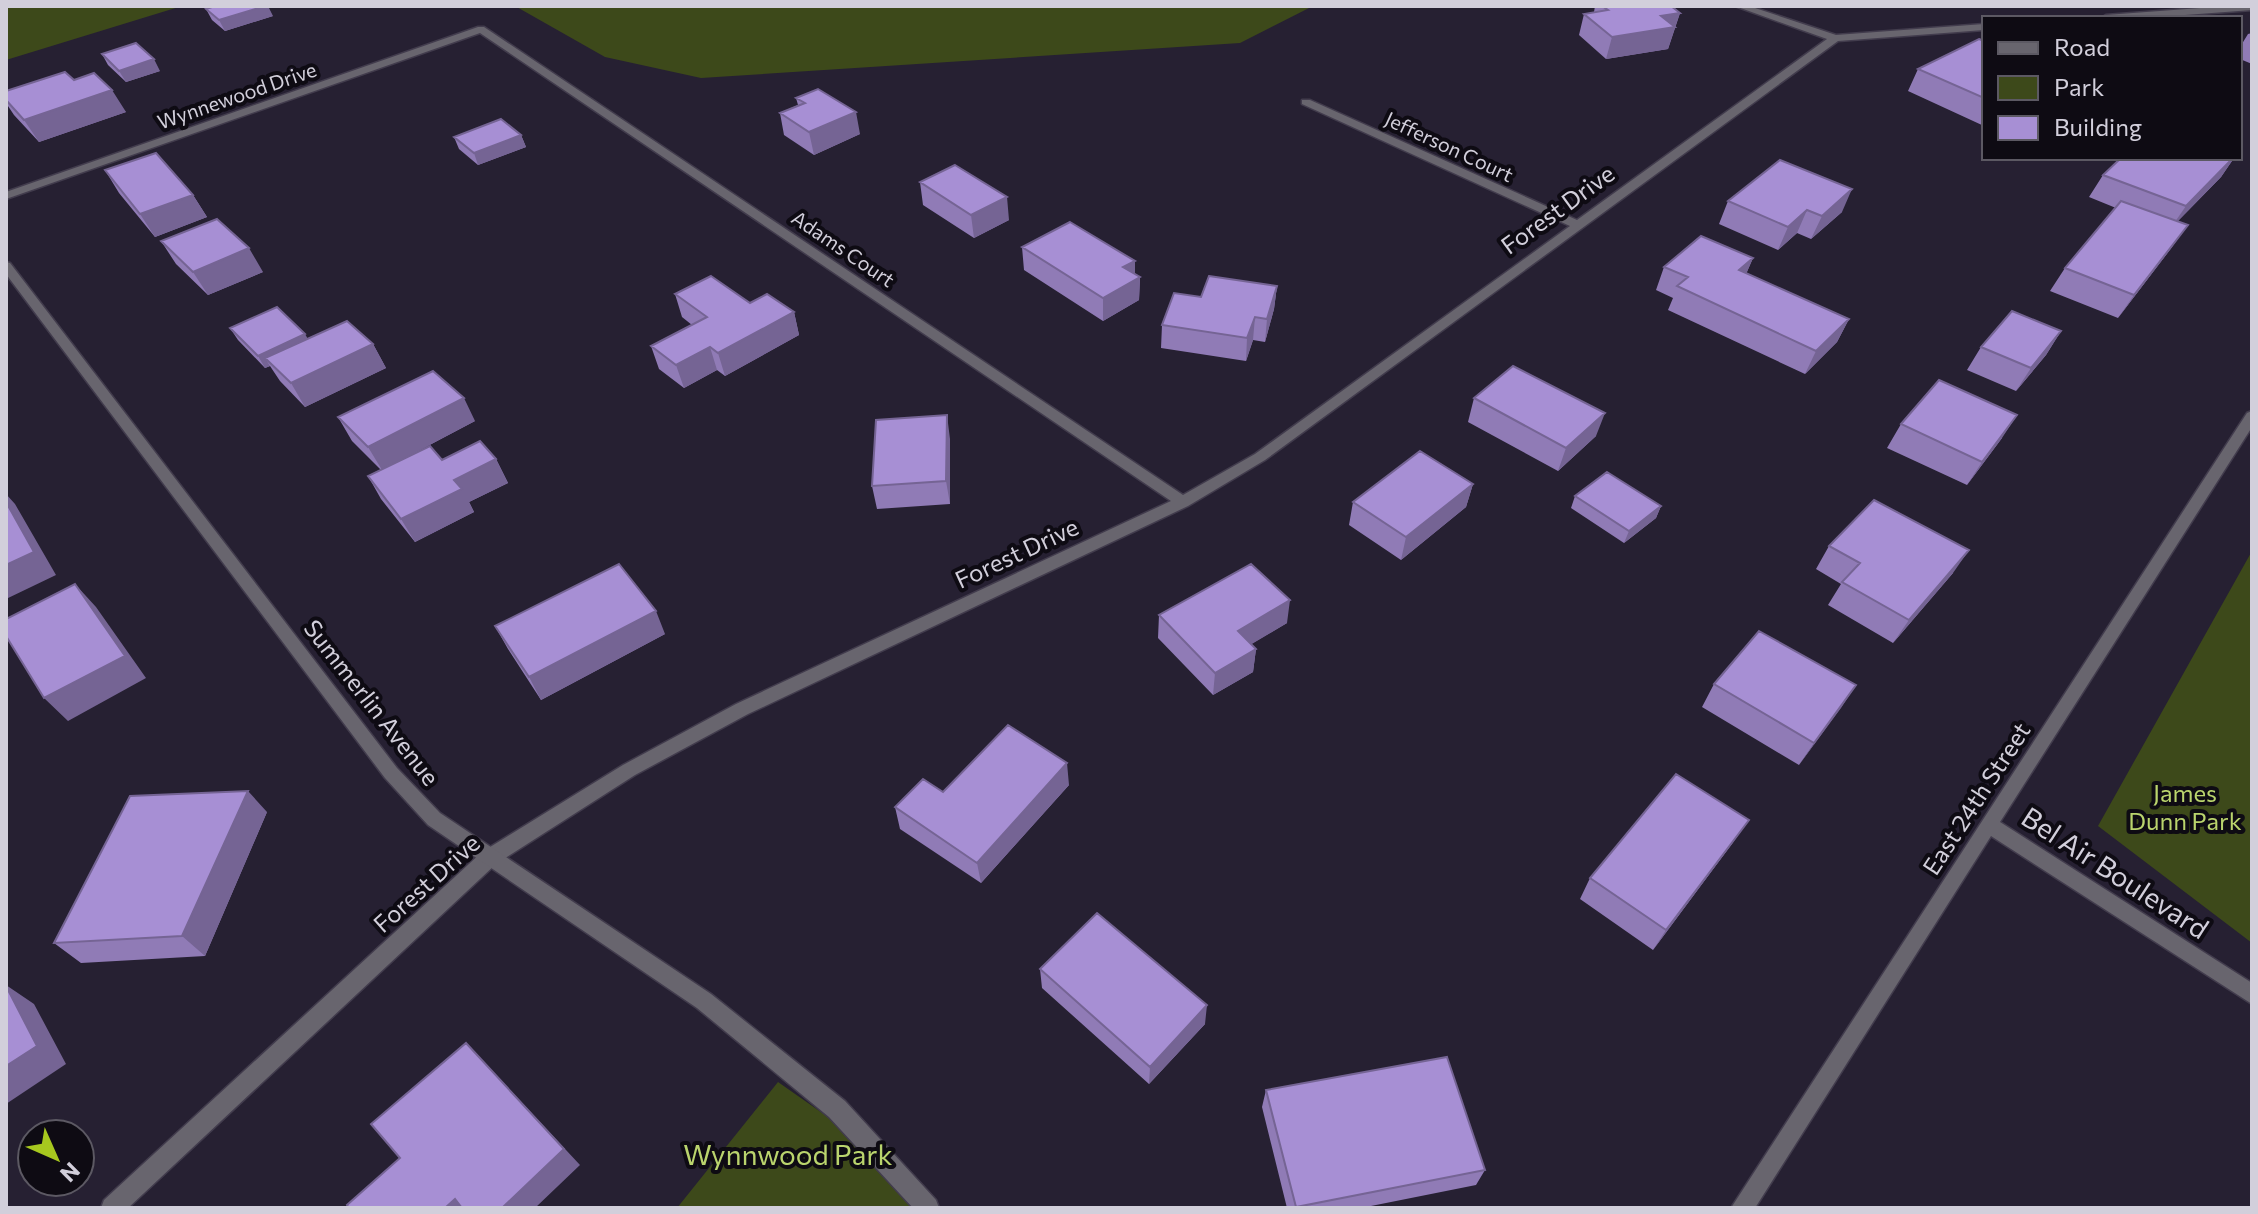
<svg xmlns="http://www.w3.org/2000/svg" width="2258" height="1214" font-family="Commissioner,sans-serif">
<rect width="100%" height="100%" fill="#262032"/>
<path fill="#3d491a" d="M 6,6 L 182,6 L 6,60 Z
M 515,6 L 1313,6 L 1240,43 L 701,78 L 605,57 Z
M 2252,551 L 2252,943 L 2098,826 Z
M 778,1082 L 828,1117 L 912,1208 L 677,1208 Z"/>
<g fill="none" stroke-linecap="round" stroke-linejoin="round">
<defs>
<path id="minor" d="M 1735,6 L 1749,6 L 1836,35 L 1984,24 L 1984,30 L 1838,41 L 1265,460 L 1188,506 L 748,714 L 635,775 L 496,864 L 128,1208 L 101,1208 L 104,1200 L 482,852 L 623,765 L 736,704 L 1171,501 L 480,33 L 6,199 L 6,192 L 478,27 L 484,27 L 1183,495 L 1255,454 L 1570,226 L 1302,104 L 1302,100 L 1310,100 L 1577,220 L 1827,39 Z
M 2227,6 L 2252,6 L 2252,10 L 2145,18 L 2101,18 L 2106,15 Z
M 2252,411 L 2252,427 L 2000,822 L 2252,983 L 2252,1004 L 1991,836 L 1755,1208 L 1731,1208 L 2247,413 Z"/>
<path id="tertiary" d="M 6,262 L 10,263 L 397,768 L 440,813 L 711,994 L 845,1101 L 936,1200 L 939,1208 L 913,1208 L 829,1117 L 697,1008 L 428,825 L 385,778 L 6,274 Z"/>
</defs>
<use href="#minor" stroke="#423c4d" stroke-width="3"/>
<use href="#tertiary" stroke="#423c4d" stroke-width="3"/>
<use href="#minor" fill="#68656e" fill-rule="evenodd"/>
<use href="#tertiary" fill="#68656e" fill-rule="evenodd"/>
</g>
<path fill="#907bb6" d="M 1595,6 L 1671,6 L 1680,13 L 1668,49 L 1606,59 L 1579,35 L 1584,14 L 1594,12 Z
M 206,9 L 273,16 L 225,31 L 212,20 Z
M 2252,33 L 2252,64 L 2240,59 L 2240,47 L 2248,34 Z
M 1984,41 L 1984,126 L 1908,91 L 1918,69 Z
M 102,54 L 160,71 L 126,82 L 108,65 Z
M 74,80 L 126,112 L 39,142 L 14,115 L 6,103 L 6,91 Z
M 796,98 L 860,134 L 814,155 L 784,135 L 780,113 L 798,105 Z
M 521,135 L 526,147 L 478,165 L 459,149 L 454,137 Z
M 2121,158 L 2234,158 L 2221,177 L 2178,221 L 2172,247 L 2118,318 L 2050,291 L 2065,268 L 2116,208 L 2089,197 L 2103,175 Z
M 105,170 L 193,195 L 207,217 L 155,237 L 119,193 Z
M 920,182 L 1009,220 L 974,238 L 923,205 Z
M 1728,201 L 1842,212 L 1811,239 L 1797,233 L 1778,250 L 1719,224 Z
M 161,241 L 263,272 L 208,295 L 176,264 Z
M 1022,247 L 1135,274 L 1140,277 L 1139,300 L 1103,321 L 1024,270 Z
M 1753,258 L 1746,274 L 1849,319 L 1837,342 L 1805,374 L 1668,310 L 1673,298 L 1656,290 L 1664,267 Z
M 1277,286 L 1274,309 L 1265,342 L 1253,340 L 1246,361 L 1161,348 L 1162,325 L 1201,297 Z
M 675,294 L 750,303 L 794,312 L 799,335 L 725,376 L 717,370 L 684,388 L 659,369 L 651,346 L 692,325 L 682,317 Z
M 230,328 L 308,339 L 373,344 L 386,368 L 305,407 L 280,381 L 270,366 L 265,368 L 238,340 Z
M 2061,331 L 2046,355 L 2016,391 L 1967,370 L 1981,347 Z
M 1474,398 L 1596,436 L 1558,471 L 1468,422 Z
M 338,417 L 475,421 L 405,458 L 442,460 L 496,459 L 508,483 L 469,502 L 474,512 L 415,542 L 381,499 L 368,476 L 381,470 L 352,441 Z
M 1901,424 L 2002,438 L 1967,485 L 1887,448 Z
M 950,439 L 950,504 L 877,509 L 872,486 Z
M 1473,484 L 1466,507 L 1401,560 L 1349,525 L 1353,502 Z
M 1575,496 L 1661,506 L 1656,518 L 1624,543 L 1571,508 Z
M 1829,546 L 1953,573 L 1893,643 L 1828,605 L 1841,584 L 1816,569 Z
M 1159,615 L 1287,623 L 1251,644 L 1256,649 L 1253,672 L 1213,695 L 1158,638 Z
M 495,626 L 665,634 L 541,700 L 508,649 Z
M 1714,684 L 1856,685 L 1799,765 L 1702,707 Z
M 1069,785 L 981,883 L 900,829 L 895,807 L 943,792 Z
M 267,812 L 205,956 L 81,963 L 54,943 Z
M 1734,841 L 1653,950 L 1580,899 L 1590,878 Z
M 1040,969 L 1205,1024 L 1149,1084 L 1042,988 Z
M 1266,1090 L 1485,1170 L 1476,1185 L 1361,1208 L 1287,1208 L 1262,1107 Z"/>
<path fill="#756494" d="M 265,6 L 268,6 L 273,16 L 225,31 L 219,20 Z
M 1680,13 L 1668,49 L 1606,59 L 1612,37 L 1661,16 Z
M 154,59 L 160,71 L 126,82 L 119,71 Z
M 112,90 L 126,112 L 39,142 L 24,120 Z
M 856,112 L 860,134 L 814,155 L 809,132 Z
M 521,135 L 526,147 L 478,165 L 474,153 Z
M 2233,158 L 2234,158 L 2221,177 L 2170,229 L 2186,206 Z
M 1852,189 L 1842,212 L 1811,239 L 1822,216 Z
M 193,195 L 207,217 L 155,237 L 140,214 Z
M 1007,197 L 1009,220 L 974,238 L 971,215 Z
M 1807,210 L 1797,233 L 1778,250 L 1788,227 Z
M 2188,225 L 2172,247 L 2118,318 L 2134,295 Z
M 249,248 L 263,272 L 208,295 L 193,272 Z
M 1753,258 L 1743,281 L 1739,270 Z
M 1135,261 L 1135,280 L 1140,277 L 1139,300 L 1103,321 L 1103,298 L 1123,267 Z
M 1277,286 L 1274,309 L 1265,342 L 1267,319 Z
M 794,312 L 799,335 L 725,376 L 718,353 Z
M 1255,317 L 1253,340 L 1246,361 L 1247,338 Z
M 1849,319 L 1837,342 L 1805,374 L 1816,351 Z
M 2061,331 L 2046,355 L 2016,391 L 2031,368 Z
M 305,334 L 312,346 L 265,358 L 270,366 L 265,368 L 258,356 Z
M 373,344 L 386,368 L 305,407 L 291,383 Z
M 710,347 L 717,370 L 684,388 L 676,365 Z
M 464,398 L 475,421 L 382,470 L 368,447 Z
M 1605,413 L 1596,436 L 1558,471 L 1566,448 Z
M 947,415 L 950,439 L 950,504 L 946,481 Z
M 2017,415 L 2002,438 L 1967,485 L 1982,462 Z
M 496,459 L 508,483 L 469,502 L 474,512 L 415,542 L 401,519 L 454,480 Z
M 1473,484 L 1466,507 L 1401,560 L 1406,537 Z
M 6,494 L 15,504 L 56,575 L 6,599 Z
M 1661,506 L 1656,518 L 1624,543 L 1629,531 Z
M 1969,550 L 1953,573 L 1893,643 L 1909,620 Z
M 75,584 L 96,607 L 146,678 L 68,721 L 44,698 Z
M 1290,600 L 1287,623 L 1235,654 L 1238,631 Z
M 656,611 L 665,634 L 541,700 L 529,677 Z
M 1256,649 L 1253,672 L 1213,695 L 1215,673 Z
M 1856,685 L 1841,708 L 1799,765 L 1814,743 Z
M 1067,763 L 1069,785 L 981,883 L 977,863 Z
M 248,791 L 267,812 L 205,956 L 182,936 Z
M 1749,820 L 1734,841 L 1653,950 L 1666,930 Z
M 6,985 L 34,1004 L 66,1064 L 6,1104 Z
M 1207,1005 L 1205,1024 L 1149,1084 L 1150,1067 Z
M 483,1061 L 580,1165 L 535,1208 L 502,1208 Z
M 455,1199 L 465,1208 L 445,1208 Z"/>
<path fill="#a78fd4" stroke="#756494" stroke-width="2" d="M 215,6 L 265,6 L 219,20 L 206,9 Z
M 1602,6 L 1671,6 L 1680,13 L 1661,16 L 1675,27 L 1612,37 L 1584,14 L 1608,10 Z
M 1979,39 L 1984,41 L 1984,98 L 1918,69 Z
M 136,43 L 154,59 L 119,71 L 102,54 Z
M 65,72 L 74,80 L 94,73 L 112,90 L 24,120 L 6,100 L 6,91 Z
M 818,89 L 856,112 L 809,132 L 780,113 L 805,103 L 796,98 Z
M 501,119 L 521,135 L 474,153 L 454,137 Z
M 156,153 L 193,195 L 140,214 L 105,170 Z
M 2121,158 L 2233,158 L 2186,206 L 2103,175 Z
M 1780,160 L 1852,189 L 1822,216 L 1807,210 L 1788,227 L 1728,201 Z
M 955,165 L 1007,197 L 971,215 L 920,182 Z
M 2121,201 L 2188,225 L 2134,295 L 2065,268 Z
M 217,219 L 249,248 L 193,272 L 161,241 Z
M 1070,222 L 1135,261 L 1123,267 L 1140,277 L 1103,298 L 1022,247 Z
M 1701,236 L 1753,258 L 1739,270 L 1849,319 L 1816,351 L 1677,286 L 1688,277 L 1664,267 Z
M 711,276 L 750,303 L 767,294 L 794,312 L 718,353 L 710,347 L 676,365 L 651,346 L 707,317 L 675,294 Z
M 1209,276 L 1277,286 L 1267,319 L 1255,317 L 1247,338 L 1162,325 L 1174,293 L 1201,297 Z
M 277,307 L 305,334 L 258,356 L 230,328 Z
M 2012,311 L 2061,331 L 2031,368 L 1981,347 Z
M 347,321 L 373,344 L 291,383 L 265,358 Z
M 1513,366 L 1605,413 L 1566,448 L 1474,398 Z
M 433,371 L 464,398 L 368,447 L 338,417 Z
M 1939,380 L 2017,415 L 1982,462 L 1901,424 Z
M 947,415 L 946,481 L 872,486 L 876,420 Z
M 480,441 L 496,459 L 454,480 L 462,489 L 401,519 L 368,476 L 430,446 L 442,460 Z
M 1420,451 L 1473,484 L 1406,537 L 1353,502 Z
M 1607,472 L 1661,506 L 1629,531 L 1575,496 Z
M 1874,500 L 1969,550 L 1909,620 L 1842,582 L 1860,563 L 1829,546 Z
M 6,502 L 34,552 L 6,565 Z
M 619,564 L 656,611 L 529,677 L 495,626 Z
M 1251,564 L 1290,600 L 1238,631 L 1256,649 L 1215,673 L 1159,615 Z
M 75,584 L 125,656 L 44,698 L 6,636 L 6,619 Z
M 1759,631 L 1856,685 L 1814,743 L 1714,684 Z
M 1008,725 L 1067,763 L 977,863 L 895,807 L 923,779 L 943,792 Z
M 1676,774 L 1749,820 L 1666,930 L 1590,878 Z
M 248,791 L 182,936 L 54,943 L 130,796 Z
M 1097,913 L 1207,1005 L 1150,1067 L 1040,969 Z
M 6,986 L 37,1046 L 6,1066 Z
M 466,1043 L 564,1149 L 502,1208 L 462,1208 L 455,1199 L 445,1208 L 349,1208 L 347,1205 L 400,1158 L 371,1124 Z
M 1447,1057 L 1485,1170 L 1296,1207 L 1266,1090 Z"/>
<g text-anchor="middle" stroke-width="8" stroke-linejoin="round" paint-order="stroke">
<g font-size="20" fill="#d2cfdb" stroke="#0e0b13">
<text transform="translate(237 96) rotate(-19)" y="7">Wynnewood Drive</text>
<text transform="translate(1449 147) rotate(25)" y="7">Jefferson Court</text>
<text transform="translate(843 249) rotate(34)" y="7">Adams Court</text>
</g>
<g font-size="24" fill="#d2cfdb" stroke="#0e0b13">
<text transform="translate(1558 210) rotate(-36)" y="8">Forest Drive</text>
<text transform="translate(1017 554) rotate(-25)" y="8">Forest Drive</text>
<text transform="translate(371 703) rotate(52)" y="8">Summerlin Avenue</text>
<text transform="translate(1977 799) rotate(-57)" y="8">East 24th Street</text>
<text transform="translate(427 884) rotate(-42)" y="8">Forest Drive</text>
</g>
<g font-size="24" fill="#bad46d" stroke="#0e0b13">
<text x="2185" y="802">James<tspan x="2185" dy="28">Dunn Park</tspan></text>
</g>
<g font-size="28" fill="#d2cfdb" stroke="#0e0b13">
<text transform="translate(2115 873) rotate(33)" y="10">Bel Air Boulevard</text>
</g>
<g font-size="28" fill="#bad46d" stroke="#0e0b13">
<text x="788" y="1165">Wynnwood Park</text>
</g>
</g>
<rect width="2258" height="1214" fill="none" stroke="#d2cfdb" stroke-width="16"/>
<rect x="1982" y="16" width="260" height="144" fill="#0e0b13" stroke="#5c5963" stroke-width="2"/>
<rect x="1998" y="42" width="40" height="12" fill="#68656e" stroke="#5c5963" stroke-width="2"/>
<text x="2054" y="56" font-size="24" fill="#d2cfdb">Road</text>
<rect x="1998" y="76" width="40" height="24" fill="#3d491a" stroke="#5c5963" stroke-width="2"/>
<text x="2054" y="96" font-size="24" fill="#d2cfdb">Park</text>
<rect x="1998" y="116" width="40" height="24" fill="#a78fd4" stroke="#5c5963" stroke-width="2"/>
<text x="2054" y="136" font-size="24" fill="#d2cfdb">Building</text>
<g transform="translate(56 1158) rotate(135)"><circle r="38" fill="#0e0b13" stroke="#5c5963" stroke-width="2"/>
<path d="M0-6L14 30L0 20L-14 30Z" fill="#a7c81f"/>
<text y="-12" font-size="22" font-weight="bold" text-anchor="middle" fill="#d2cfdb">N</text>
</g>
</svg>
